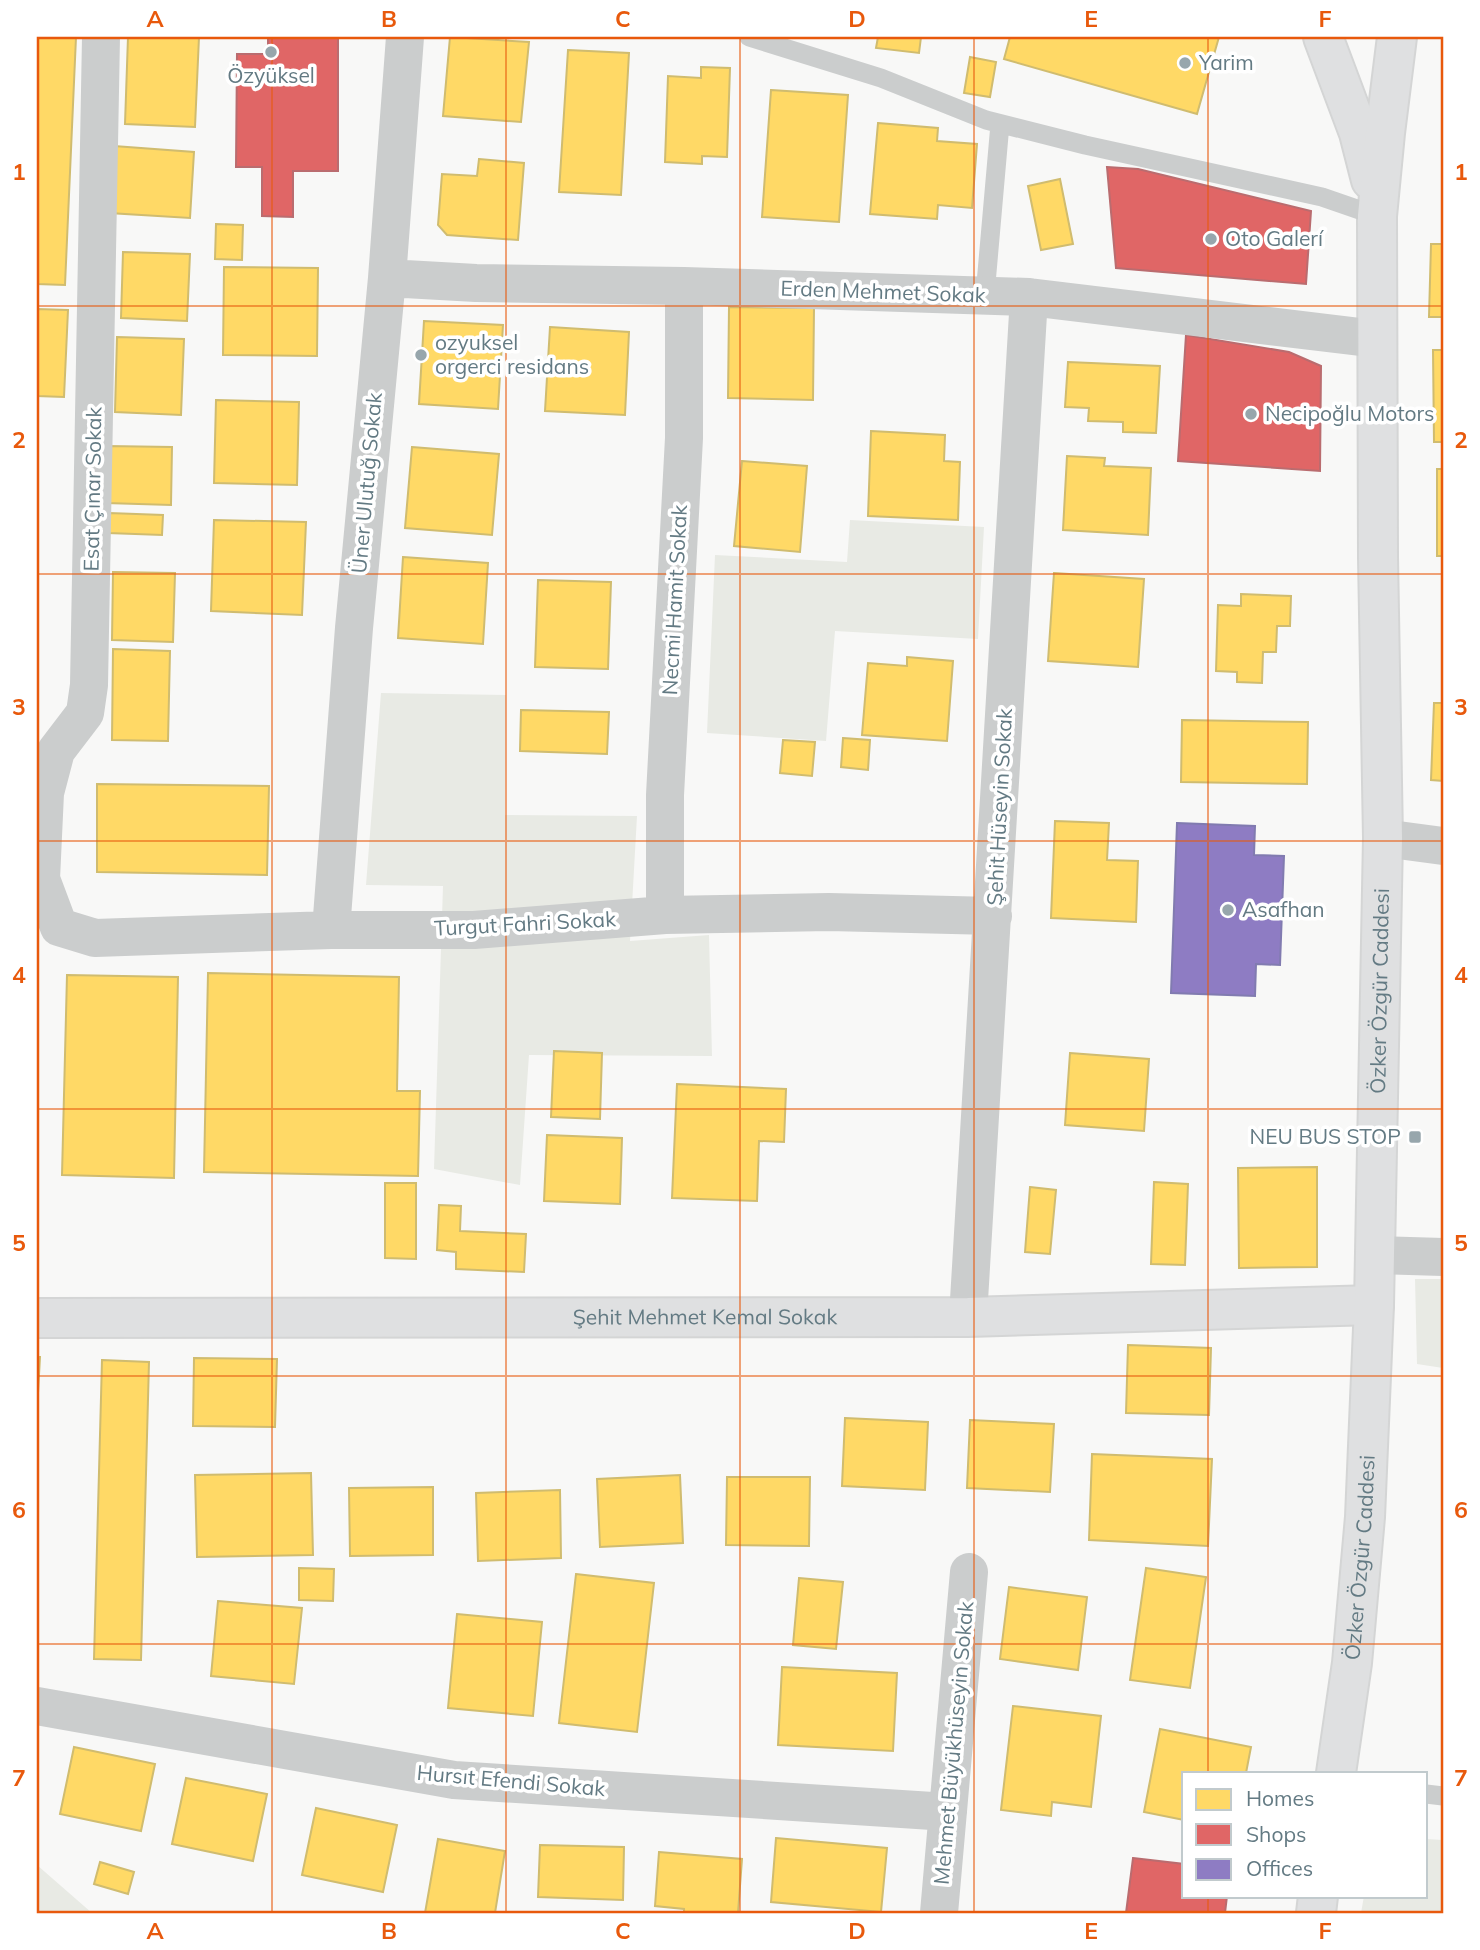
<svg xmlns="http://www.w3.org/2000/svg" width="1480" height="1950" font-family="Mulish,sans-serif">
<rect width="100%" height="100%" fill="#f8f8f7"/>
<path fill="#e8eae4" d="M 850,520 L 984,527 L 978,639 L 835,631 L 826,741 L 707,733 L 715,555 L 847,562 Z
M 381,693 L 506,695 L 505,815 L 637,816 L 630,941 L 709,935 L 712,1056 L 529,1055 L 520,1185 L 434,1169 L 443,886 L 366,885 Z
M 1415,1279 L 1443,1279 L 1443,1368 L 1417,1364 Z
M 1426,1839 L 1443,1840 L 1443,1913 L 1361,1913 L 1364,1896 L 1426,1896 Z
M 37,1865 L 92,1913 L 37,1913 Z"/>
<path fill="#ffd966" stroke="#d0bc6f" stroke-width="2" d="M 37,37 L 76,37 L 65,285 L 37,284 Z
M 128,37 L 199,37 L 195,127 L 125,124 Z
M 450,37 L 529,42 L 521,122 L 443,116 Z
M 878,37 L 921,37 L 919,53 L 876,48 Z
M 1010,37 L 1219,37 L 1197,114 L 1004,59 Z
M 568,50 L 629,53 L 621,195 L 559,192 Z
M 970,57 L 996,62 L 990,97 L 964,93 Z
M 701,67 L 730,68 L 727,157 L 702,156 L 702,164 L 665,162 L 668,76 L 701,78 Z
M 771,90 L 848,95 L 839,222 L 762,217 Z
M 878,123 L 938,128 L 937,141 L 977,144 L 972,208 L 938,205 L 937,219 L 870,214 Z
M 114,146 L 194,152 L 190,218 L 109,213 Z
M 479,159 L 524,163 L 518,240 L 447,235 L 438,225 L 442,174 L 477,176 Z
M 1060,179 L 1073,244 L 1041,250 L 1028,186 Z
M 216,224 L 243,225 L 242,260 L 215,259 Z
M 1431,244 L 1443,244 L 1443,317 L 1429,317 Z
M 123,252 L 190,254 L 187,321 L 121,318 Z
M 224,267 L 318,268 L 317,356 L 223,355 Z
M 729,307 L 814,308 L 813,400 L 728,398 Z
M 37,309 L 68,310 L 64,397 L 37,396 Z
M 424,321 L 503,325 L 498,409 L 419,404 Z
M 550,327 L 629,332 L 625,415 L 545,411 Z
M 117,337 L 184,339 L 181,415 L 115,412 Z
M 1433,350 L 1443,350 L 1443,442 L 1434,442 Z
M 1068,362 L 1160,366 L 1156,433 L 1123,432 L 1123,422 L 1088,421 L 1089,408 L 1065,407 Z
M 216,400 L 299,402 L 297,485 L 214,483 Z
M 871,431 L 945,435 L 944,461 L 960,462 L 958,520 L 868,516 Z
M 107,446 L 172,447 L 171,505 L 106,503 Z
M 412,447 L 499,454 L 492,535 L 405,528 Z
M 1067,456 L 1105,458 L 1104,466 L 1151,468 L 1148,535 L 1063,530 Z
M 742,461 L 807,466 L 800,552 L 734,546 Z
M 1437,469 L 1443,469 L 1443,556 L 1437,556 Z
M 109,513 L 163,515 L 162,535 L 108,533 Z
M 214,520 L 306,522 L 302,615 L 211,611 Z
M 403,557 L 488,563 L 483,644 L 398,638 Z
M 113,572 L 175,573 L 173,642 L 112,640 Z
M 1054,573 L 1144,579 L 1138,667 L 1048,661 Z
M 538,580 L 611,582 L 608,669 L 535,667 Z
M 1241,594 L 1291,596 L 1290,626 L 1277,626 L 1276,652 L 1263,652 L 1262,683 L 1237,682 L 1237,672 L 1216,671 L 1218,605 L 1241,606 Z
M 113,649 L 170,651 L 168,741 L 112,740 Z
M 907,657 L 953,661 L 947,741 L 862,735 L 868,663 L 907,666 Z
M 1434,703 L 1443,703 L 1443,781 L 1431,780 Z
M 521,710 L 609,712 L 607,754 L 520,751 Z
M 1182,720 L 1308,722 L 1307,784 L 1181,782 Z
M 843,738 L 870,740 L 868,770 L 841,767 Z
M 783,740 L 815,742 L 812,776 L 780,773 Z
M 97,784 L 269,786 L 267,875 L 97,872 Z
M 1055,821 L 1109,823 L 1107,860 L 1138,861 L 1136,922 L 1051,918 Z
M 208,973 L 399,977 L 397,1091 L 420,1091 L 418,1176 L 204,1172 Z
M 67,975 L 178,977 L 174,1178 L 62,1175 Z
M 554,1051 L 602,1053 L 600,1119 L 551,1117 Z
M 1070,1053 L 1149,1059 L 1144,1131 L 1065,1125 Z
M 677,1084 L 786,1089 L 784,1142 L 759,1141 L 757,1201 L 672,1198 Z
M 547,1135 L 622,1138 L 620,1204 L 544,1201 Z
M 1317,1167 L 1317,1267 L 1239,1268 L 1238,1168 Z
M 1154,1182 L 1188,1184 L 1185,1265 L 1151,1264 Z
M 385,1183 L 416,1183 L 416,1259 L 385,1258 Z
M 1030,1187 L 1056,1190 L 1050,1254 L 1025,1252 Z
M 439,1205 L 461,1206 L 460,1231 L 526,1234 L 524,1272 L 456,1269 L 456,1252 L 437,1250 Z
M 1128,1345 L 1211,1348 L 1209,1415 L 1126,1413 Z
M 37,1357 L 40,1357 L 37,1411 Z
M 194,1358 L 277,1359 L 275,1427 L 193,1426 Z
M 102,1360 L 149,1362 L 141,1660 L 94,1659 Z
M 845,1418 L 928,1422 L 925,1490 L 842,1486 Z
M 970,1420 L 1054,1424 L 1050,1492 L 967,1488 Z
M 1092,1454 L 1212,1459 L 1208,1546 L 1089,1540 Z
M 311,1473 L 313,1555 L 197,1557 L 195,1475 Z
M 680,1475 L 683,1543 L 600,1547 L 597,1479 Z
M 727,1477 L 810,1477 L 809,1546 L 726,1545 Z
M 433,1487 L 433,1555 L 350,1556 L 349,1488 Z
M 560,1490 L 561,1558 L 478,1561 L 476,1493 Z
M 37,1517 L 38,1619 L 37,1619 Z
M 299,1568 L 334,1569 L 333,1601 L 299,1600 Z
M 1146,1568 L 1206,1577 L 1190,1688 L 1130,1680 Z
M 576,1574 L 654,1583 L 637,1732 L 559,1723 Z
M 799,1578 L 843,1582 L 836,1649 L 793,1645 Z
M 1009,1587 L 1087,1597 L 1078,1670 L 1000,1659 Z
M 218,1601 L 302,1608 L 294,1684 L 211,1676 Z
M 457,1614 L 542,1622 L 533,1716 L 448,1708 Z
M 782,1667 L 897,1673 L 893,1751 L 778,1745 Z
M 1013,1706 L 1101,1716 L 1091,1807 L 1052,1802 L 1051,1816 L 1001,1810 Z
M 1160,1729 L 1251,1747 L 1246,1773 L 1184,1773 L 1184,1820 L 1144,1812 Z
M 74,1747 L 155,1764 L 141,1831 L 60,1814 Z
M 186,1778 L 267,1794 L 253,1861 L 172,1844 Z
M 316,1808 L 397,1825 L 383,1892 L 302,1875 Z
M 776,1838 L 887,1848 L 881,1912 L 771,1902 Z
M 438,1839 L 505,1851 L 495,1913 L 425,1913 Z
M 540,1845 L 624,1847 L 623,1900 L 538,1897 Z
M 659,1852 L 742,1859 L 738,1913 L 684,1913 L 684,1909 L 655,1906 Z
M 100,1862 L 134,1872 L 128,1894 L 94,1884 Z"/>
<path fill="#e06666" stroke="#ba6c6f" stroke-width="2" d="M 268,37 L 338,38 L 338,171 L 293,171 L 293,217 L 262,216 L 262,167 L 236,167 L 237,54 L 268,54 Z
M 1107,167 L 1138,169 L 1311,211 L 1306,284 L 1116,268 Z
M 1186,335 L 1289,352 L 1321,366 L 1320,471 L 1178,461 Z
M 1133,1858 L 1184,1864 L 1184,1896 L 1227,1896 L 1225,1913 L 1126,1913 Z"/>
<path fill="#8e7cc3" stroke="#817bb0" stroke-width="2" d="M 1177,823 L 1255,826 L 1254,855 L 1284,856 L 1280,965 L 1256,964 L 1255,996 L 1171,993 Z"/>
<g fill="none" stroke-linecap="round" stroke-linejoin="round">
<defs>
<g id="secondary">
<path d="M 1323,37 L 1359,133 L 1371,180"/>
<path id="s1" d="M 37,1318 L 968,1317 L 1374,1305"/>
<path id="s2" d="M 1336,1773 L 1352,1663 L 1365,1517 L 1374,1305 L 1383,838 L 1378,557 L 1377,216 L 1385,133 L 1397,37"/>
<path d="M 1316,1913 L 1318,1896"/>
</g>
</defs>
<use href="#secondary" stroke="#d4d5d5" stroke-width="42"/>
<path stroke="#cbcdcd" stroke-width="19" d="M 749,37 L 881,78 L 986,120 L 1085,145 L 1322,197 L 1377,216
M 985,295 L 1000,124
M 1426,1794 L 1443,1796"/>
<path stroke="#cbcdcd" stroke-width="38" d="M 101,37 L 89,685 L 85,713 L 56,751 L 45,793 L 41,879 L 59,927 L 95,938 L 331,930 L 474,930 L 665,915 L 829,912 L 993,916
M 387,278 L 476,283 L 684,286 L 1029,297 L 1377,339
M 1383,838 L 1443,846
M 665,915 L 665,795 L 684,438 L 684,286
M 331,930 L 354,628 L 387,278 L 405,37
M 1376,1255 L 1443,1257
M 968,1317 L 1029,297
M 37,1706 L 454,1780 L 948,1812
M 939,1913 L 969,1572"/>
<use href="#secondary" stroke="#dfe0e1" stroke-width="38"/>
</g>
<path fill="none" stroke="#e8590c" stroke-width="2" stroke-opacity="0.55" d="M 272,37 L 272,1913M 506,37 L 506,1913M 740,37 L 740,1913M 974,37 L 974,1913M 1208,37 L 1208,1773M 37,306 L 1443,306M 37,574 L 1443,574M 37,841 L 1443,841M 37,1109 L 1443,1109M 37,1376 L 1443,1376M 37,1644 L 1443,1644M 1208,1896 L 1208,1913"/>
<g fill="#97a6ac" stroke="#fff" stroke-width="2.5">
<circle cx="271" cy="52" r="7"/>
<circle cx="1185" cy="63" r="7"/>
<circle cx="1211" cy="239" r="7"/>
<circle cx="421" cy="355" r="7"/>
<circle cx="1251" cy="414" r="7"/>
<circle cx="1228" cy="910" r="7"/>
<rect x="1408" y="1130" width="14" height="14" rx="3.5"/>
</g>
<g text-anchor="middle" stroke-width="7" stroke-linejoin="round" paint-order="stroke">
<g font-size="21" fill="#637a83" stroke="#fff" text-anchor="start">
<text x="1199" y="70">Yarim</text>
<text x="271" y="83" text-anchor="middle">Özyüksel</text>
<text x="1225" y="246">Oto Galerí</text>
<text x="435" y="350">ozyuksel<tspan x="435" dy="24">orgerci residans</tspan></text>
<text x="1265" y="421">Necipoğlu Motors</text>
<text x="1242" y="917">Asafhan</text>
<text x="1401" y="1144" text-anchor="end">NEU BUS STOP</text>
</g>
<g font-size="21" fill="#637a83" stroke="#fff">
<text transform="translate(883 292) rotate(2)" y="7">Erden Mehmet Sokak</text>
<text transform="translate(367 483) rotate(-85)" y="7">Üner Ulutuğ Sokak</text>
<text transform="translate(93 489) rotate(-89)" y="7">Esat Çınar Sokak</text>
<text transform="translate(675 600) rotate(-87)" y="7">Necmi Hamit Sokak</text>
<text transform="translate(1000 807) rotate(-87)" y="7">Şehit Hüseyin Sokak</text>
<text transform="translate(525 924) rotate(-3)" y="7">Turgut Fahri Sokak</text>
<text dy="7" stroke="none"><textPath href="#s2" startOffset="784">Özker Özgür Caddesi</textPath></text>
<text dy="7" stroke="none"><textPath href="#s1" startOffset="668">Şehit Mehmet Kemal Sokak</textPath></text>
<text dy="7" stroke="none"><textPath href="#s2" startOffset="217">Özker Özgür Caddesi</textPath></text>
<text transform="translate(954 1743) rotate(-85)" y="7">Mehmet Büyükhüseyin Sokak</text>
<text transform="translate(511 1781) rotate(5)" y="7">Hursıt Efendi Sokak</text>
</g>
</g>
<rect width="1480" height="1950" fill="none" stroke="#ffffff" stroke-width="77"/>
<rect x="1182" y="1772" width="245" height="126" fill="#ffffff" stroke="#c1cacd" stroke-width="2"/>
<rect x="1196" y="1789" width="35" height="21" fill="#ffd966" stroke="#c1cacd" stroke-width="2"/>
<text x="1246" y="1806" font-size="21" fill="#637a83">Homes</text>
<rect x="1196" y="1824" width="35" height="21" fill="#e06666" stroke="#c1cacd" stroke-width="2"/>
<text x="1246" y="1842" font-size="21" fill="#637a83">Shops</text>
<rect x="1196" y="1859" width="35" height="21" fill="#8e7cc3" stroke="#c1cacd" stroke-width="2"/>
<text x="1246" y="1876" font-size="21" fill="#637a83">Offices</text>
<rect x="38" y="38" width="1404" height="1874" fill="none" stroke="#e8590c" stroke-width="2.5"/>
<g font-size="23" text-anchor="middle" font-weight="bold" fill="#e8590c">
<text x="155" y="27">A</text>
<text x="389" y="27">B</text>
<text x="623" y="27">C</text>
<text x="857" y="27">D</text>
<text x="1091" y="27">E</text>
<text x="1325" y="27">F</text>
<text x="19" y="180">1</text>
<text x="1461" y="180">1</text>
<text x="19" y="448">2</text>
<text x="1461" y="448">2</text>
<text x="19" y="715">3</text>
<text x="1461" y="715">3</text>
<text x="19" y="983">4</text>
<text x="1461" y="983">4</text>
<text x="19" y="1251">5</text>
<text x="1461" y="1251">5</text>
<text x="19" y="1518">6</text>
<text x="1461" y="1518">6</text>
<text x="19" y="1786">7</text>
<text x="1461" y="1786">7</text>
<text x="155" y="1939">A</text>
<text x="389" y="1939">B</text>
<text x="623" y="1939">C</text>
<text x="857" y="1939">D</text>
<text x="1091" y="1939">E</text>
<text x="1325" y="1939">F</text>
</g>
</svg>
